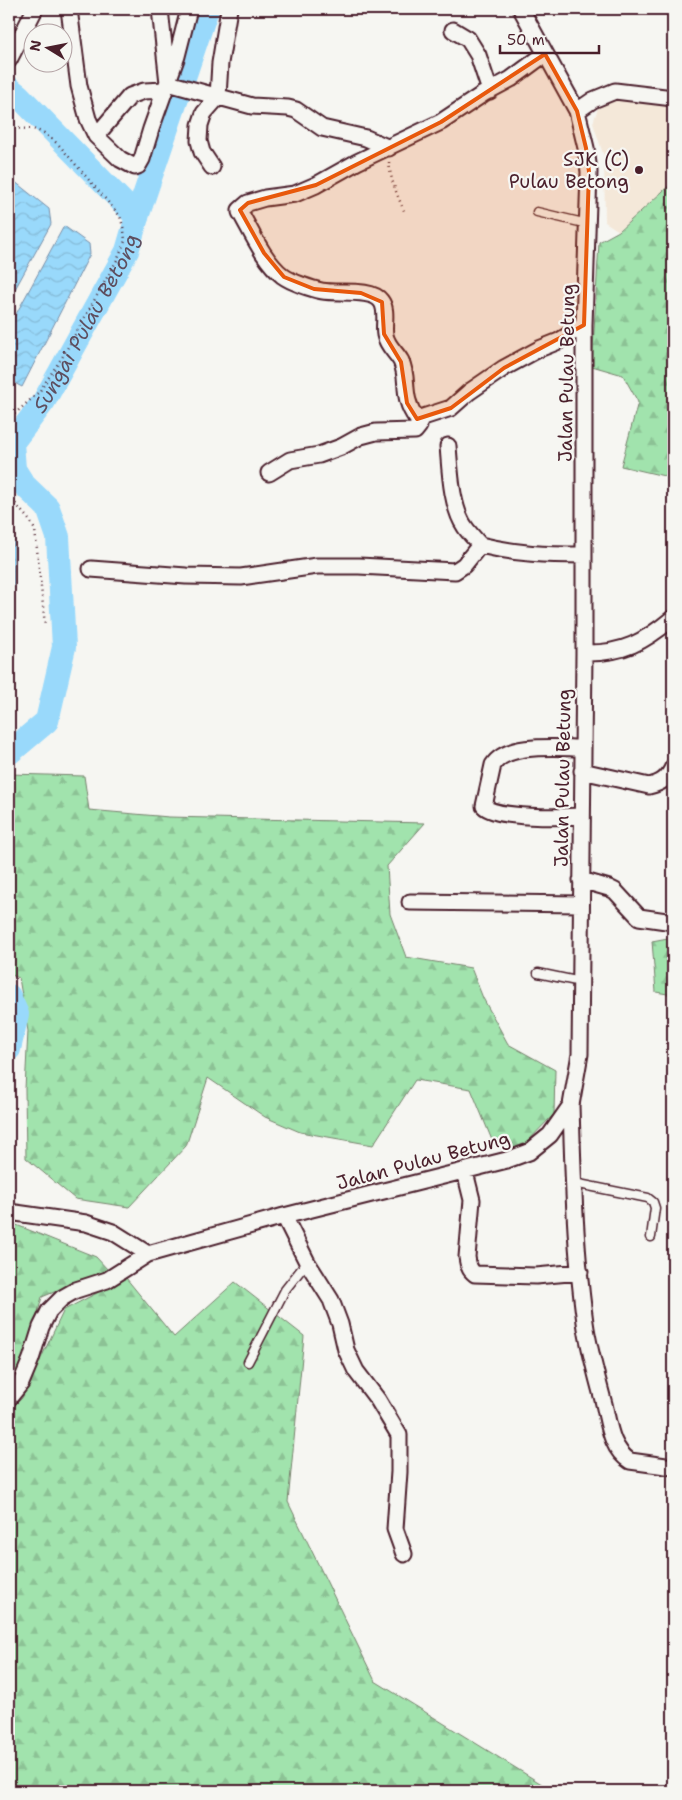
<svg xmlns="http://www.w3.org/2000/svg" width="682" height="1800" font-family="'Shantell Sans',sans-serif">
<defs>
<pattern id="forest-firs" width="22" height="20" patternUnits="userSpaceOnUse" patternTransform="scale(1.25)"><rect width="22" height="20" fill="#a1e3ad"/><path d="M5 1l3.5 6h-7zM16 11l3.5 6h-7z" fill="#8cc295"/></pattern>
<pattern id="water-waves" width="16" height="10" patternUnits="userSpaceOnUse" patternTransform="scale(1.25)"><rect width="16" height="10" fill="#99d9fb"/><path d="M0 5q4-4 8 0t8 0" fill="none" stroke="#85bad7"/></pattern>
</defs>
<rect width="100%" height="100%" fill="#f6f6f2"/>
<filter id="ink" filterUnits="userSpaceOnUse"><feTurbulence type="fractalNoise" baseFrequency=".02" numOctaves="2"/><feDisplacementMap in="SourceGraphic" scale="10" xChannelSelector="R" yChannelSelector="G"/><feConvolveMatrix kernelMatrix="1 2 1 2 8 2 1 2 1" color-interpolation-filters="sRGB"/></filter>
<g filter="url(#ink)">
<path fill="#f4e8d9" d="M 631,97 L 673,105 L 673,182 L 619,231 L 605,222 L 604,157 L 593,123 L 598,108 L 612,99 Z"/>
<path fill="url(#forest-firs)" stroke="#76816c" d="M 673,182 L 673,478 L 621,466 L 638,402 L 623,375 L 592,366 L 599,242 L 619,231 Z
M 9,774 L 84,776 L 89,810 L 169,817 L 425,823 L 387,866 L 390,914 L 406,957 L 471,968 L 483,998 L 508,1044 L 555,1070 L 554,1114 L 526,1143 L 506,1151 L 494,1145 L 471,1089 L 415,1080 L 373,1145 L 300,1132 L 265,1117 L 208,1078 L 186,1146 L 129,1207 L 75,1199 L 26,1158 L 25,1089 L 28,1031 L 19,978 L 9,974 Z
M 673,937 L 673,995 L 656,992 L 652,941 Z
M 9,1222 L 96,1257 L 108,1270 L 42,1297 L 22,1371 L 9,1388 Z
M 126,1278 L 174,1337 L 235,1282 L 304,1336 L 288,1502 L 375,1681 L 553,1791 L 9,1791 L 9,1411 L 22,1398 L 64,1310 Z"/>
<path fill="url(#water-waves)" stroke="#798fa8" d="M 9,177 L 49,209 L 51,224 L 9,300 Z
M 64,226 L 89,244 L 90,254 L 22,387 L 9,380 L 9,327 Z
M 9,534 L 14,539 L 13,616 L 9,613 Z"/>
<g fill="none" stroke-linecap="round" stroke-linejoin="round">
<g stroke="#99d9fb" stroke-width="24">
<path d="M 9,88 L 18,95 L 137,217"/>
<path id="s1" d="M 9,753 L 47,721 L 64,647 L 58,537 L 48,508 L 24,485 L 14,469 L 12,443 L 44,401 L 127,251 L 137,217 L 207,9"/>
<path d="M 9,996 L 17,1014 L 9,1049"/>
</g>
<defs>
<path id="service" d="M 537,212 L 588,224
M 538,973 L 581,982
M 574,1183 L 648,1198 L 653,1202 L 655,1208 L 651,1237
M 248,1362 L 285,1290 L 307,1262"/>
<path id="minor" d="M 69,9 L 79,86 L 88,119 L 96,136 L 120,159 L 135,167 L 138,166 L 142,159 L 151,129 L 177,56 L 189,9
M 160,9 L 168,83 L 252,106 L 288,108 L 296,110 L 322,128 L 366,138 L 389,148
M 453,30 L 468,39 L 478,55 L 490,91
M 9,60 L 35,9
M 577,111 L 593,100 L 615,91 L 673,98
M 96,136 L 130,96 L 144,91 L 165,90
M 212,167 L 202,152 L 199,141 L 200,125 L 204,113 L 218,97 L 220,63 L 229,9
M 417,419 C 400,396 410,381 401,361 C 396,352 387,346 385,335 C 383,325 388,310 381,301 C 372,288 337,294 322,291 C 312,289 291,282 283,276 C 264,261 252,233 240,212 L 240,210 L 248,203 L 265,198 L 295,194 L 316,185 L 357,162 L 441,122 L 483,94 L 511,79 L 545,54
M 448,446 C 450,469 451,507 465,527 C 469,533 475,539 480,545
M 269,473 L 290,460 L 319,455 L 341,447 L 361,436 L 376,432 L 415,431 L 419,426 L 417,419 L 451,408 L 469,392 L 504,368 L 539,349 L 559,341 L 584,325
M 91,569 L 186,576 L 241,577 L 317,566 L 359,566 L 455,571 L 464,565 L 480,545 C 517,554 546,555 584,555
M 584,653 C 623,654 644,642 673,618
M 582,748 C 559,748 507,742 493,765 L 484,806 C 496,819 563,817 582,816
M 582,771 L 649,786 C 662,783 668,778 673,767
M 581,880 L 609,888 L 615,891 L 639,917 L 673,922
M 410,902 L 581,904
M 571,1105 C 573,1177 575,1251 585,1322 C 589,1350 597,1377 604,1404 C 609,1425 611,1449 630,1461 L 673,1467
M 465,1172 L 472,1200 L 467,1257 C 468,1264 469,1270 475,1274 L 536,1276 L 580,1272
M 9,1212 L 86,1223 L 113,1232 L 148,1254
M 284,1216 L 307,1262 L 331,1300 L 340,1324 L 346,1350 L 356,1371 L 378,1400 L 399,1435 L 399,1472 L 395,1529 L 404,1554
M 9,1398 L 21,1383 L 31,1359 L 41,1327 L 49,1311 L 62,1298 L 76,1290 L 107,1280 L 148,1254 L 284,1216 L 507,1160 L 529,1152 L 550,1135 L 571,1105 L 580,1054 L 584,653 L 584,325 L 589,172 L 586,148 L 577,111 L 521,9"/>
</defs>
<use href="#service" stroke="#4a1f2b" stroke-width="11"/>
<use href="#minor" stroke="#4a1f2b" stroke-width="19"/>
<path stroke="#4a1f2b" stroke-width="2.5" stroke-dasharray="1 4" stroke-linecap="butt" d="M 9,128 L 33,129 L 44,133 L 58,144 L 120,216 L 124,230 L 125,241 L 117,260 L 63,356 L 39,392 L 9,419
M 389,162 C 390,179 398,197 405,213
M 9,496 L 30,521 L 35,530 L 45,625"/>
<use href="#service" stroke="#f6f6f2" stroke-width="8"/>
<use href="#minor" stroke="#f6f6f2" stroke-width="15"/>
</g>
</g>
<path fill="#e8590c" fill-opacity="0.2" stroke="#e8590c" stroke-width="4" stroke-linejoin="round" d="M 545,54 L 577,111 L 586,148 L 589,172 L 584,325 L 504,368 L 451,408 L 417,419 L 407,403 L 401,362 L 384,334 L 382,302 L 361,293 L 314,289 L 284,277 L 264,253 L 240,210 L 248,203 L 316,185 L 441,122 Z"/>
<circle fill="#4a1f2b" stroke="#f6f6f2" stroke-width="2" cx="639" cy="170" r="5"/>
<g text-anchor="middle" stroke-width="4.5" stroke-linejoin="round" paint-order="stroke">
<g font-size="19" fill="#4a1f2b" stroke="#f6f6f2" text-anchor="end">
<text x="629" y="166">SJK (C)<tspan x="629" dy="22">Pulau Betong</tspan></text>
</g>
<g font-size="19" fill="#4a1f2b" stroke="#f6f6f2">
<text transform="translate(566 373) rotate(-89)" y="7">Jalan Pulau Betung</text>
<text transform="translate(562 778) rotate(-89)" y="7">Jalan Pulau Betung</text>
<text transform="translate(423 1160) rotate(-15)" y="7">Jalan Pulau Betung</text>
</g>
<g font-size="20" font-style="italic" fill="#5e4e5f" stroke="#f6f6f2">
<text dy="7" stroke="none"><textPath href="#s1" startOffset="486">Sungai Pulau Betong</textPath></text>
</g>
</g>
<rect width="682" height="1800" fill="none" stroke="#f6f6f2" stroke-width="30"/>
<rect x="15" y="15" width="652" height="1770" fill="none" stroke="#4a1f2b" stroke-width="2" filter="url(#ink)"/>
<g transform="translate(48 48) rotate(280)"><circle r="24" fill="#f6f6f2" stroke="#b1a0a2"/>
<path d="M0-4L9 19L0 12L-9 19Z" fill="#4a1f2b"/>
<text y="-8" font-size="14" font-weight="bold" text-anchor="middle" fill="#4a1f2b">N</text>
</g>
<path d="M500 45v8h99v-8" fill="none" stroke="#4a1f2b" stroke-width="2.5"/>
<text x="507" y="45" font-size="15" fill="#4a1f2b" stroke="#f6f6f2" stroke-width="4" paint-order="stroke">50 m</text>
</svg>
